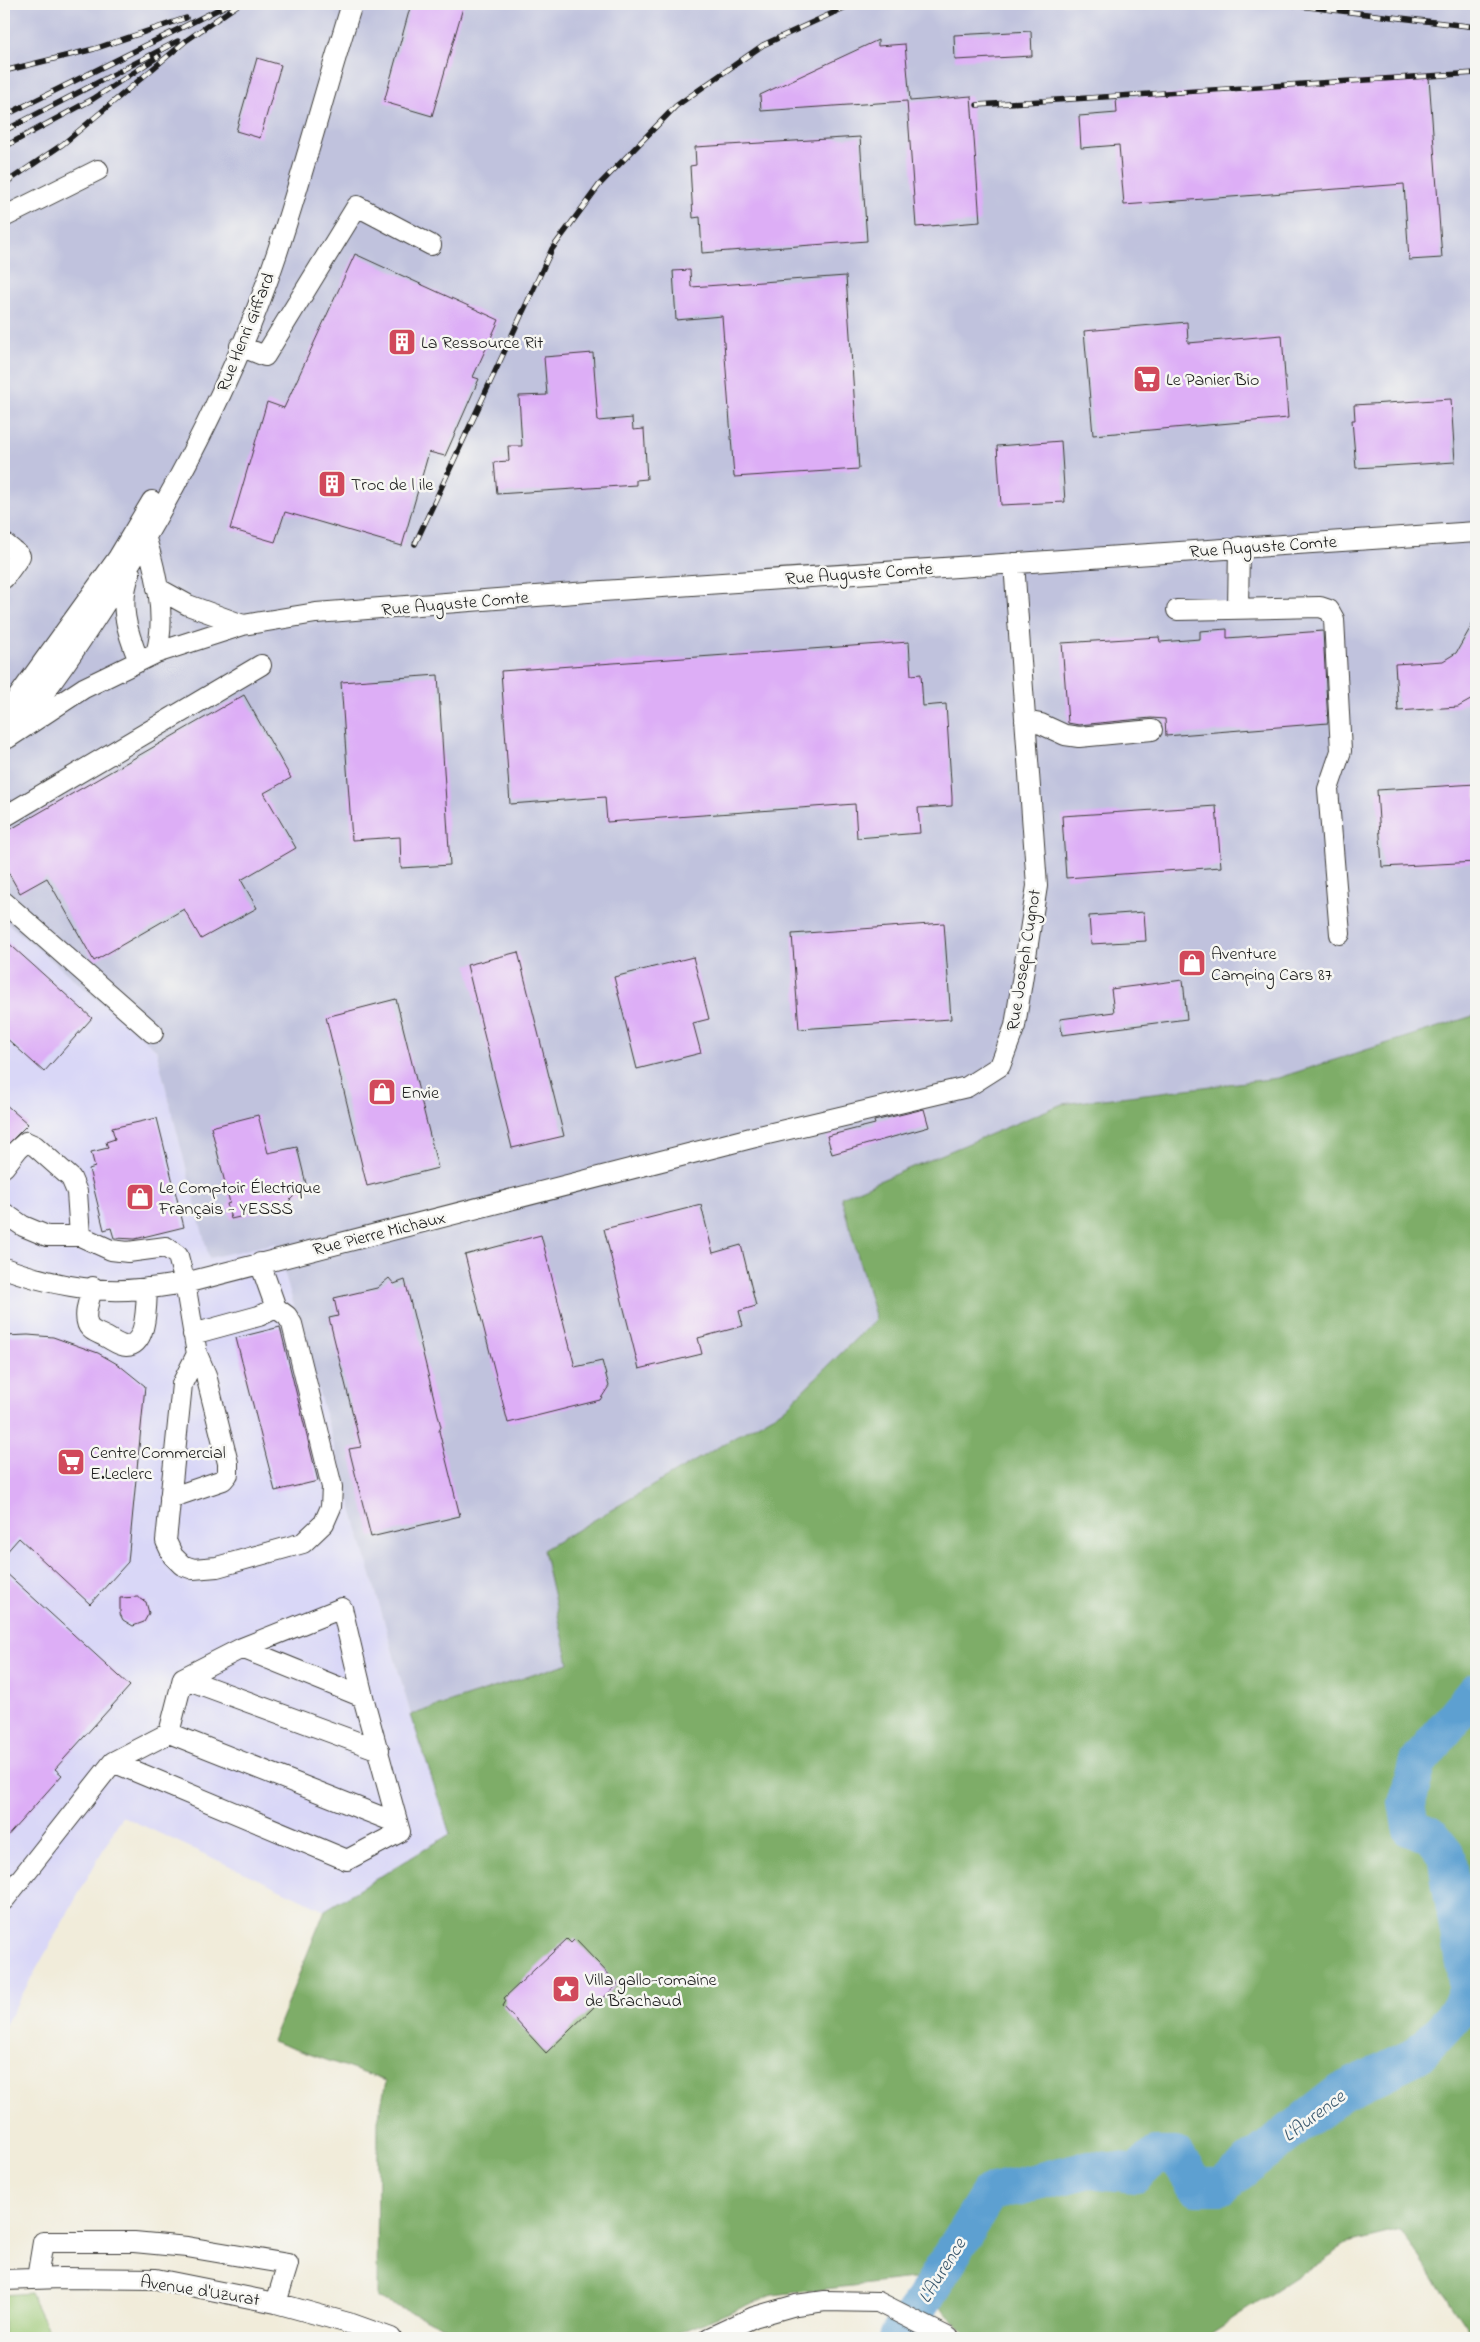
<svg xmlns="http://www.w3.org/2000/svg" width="1480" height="2342" font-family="'Indie Flower',sans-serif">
<rect width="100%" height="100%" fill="#f6f6f2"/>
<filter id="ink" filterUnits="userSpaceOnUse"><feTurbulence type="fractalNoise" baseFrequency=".02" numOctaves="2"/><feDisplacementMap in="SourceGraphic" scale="10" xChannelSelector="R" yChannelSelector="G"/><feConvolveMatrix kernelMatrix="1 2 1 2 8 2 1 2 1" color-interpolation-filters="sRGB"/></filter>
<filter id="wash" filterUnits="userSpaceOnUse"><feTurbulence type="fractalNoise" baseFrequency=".0096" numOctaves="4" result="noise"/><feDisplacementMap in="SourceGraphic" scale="20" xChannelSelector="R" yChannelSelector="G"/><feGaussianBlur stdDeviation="1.12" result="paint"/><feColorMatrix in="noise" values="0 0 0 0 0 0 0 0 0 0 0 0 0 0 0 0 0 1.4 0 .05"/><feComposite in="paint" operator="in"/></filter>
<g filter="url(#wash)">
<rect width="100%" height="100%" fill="#f1ecda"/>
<path fill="#d9d7f7" d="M 4,920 L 156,1049 L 209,1257 L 276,1242 L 411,1715 L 450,1834 L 325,1910 L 122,1816 L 4,2027 Z"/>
<path fill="#c0c2dd" d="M 4,4 L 1476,4 L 1476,1015 L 1278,1078 L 1062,1104 L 841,1197 L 876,1319 L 785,1408 L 543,1550 L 569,1663 L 411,1715 L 276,1243 L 209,1258 L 156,1049 L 4,920 Z"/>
<path fill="#9ec976" stroke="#5d7249" d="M 30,2293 L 52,2338 L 4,2338 L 4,2295 Z"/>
<path fill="#7ead67" stroke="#4d6442" d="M 1476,1015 L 1476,2338 L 1473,2338 L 1401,2230 L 1351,2242 L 1204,2338 L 971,2338 L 913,2279 L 773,2295 L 666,2338 L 470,2338 L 377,2298 L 378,2120 L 386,2081 L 272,2041 L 325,1910 L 450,1834 L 411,1715 L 569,1663 L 543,1550 L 785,1408 L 876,1319 L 841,1197 L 1062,1104 L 1278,1078 Z"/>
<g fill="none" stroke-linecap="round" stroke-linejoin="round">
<path stroke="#5da0d1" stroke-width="38" d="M 897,2338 L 926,2296 L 989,2194 L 1089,2169 L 1136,2174 L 1156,2156 L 1176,2156 L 1196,2186 L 1221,2186 L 1341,2092 L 1417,2055 L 1459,2011 L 1468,1988 L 1446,1855 L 1430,1835 L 1411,1827 L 1407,1802 L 1418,1762 L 1476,1691"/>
</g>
<g id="blocks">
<path fill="#ddaef6" d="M 411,4 L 464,4 L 432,116 L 384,102 Z
M 1031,31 L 1032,56 L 955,60 L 954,35 Z
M 878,40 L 878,46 L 905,44 L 910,101 L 971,96 L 980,222 L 916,227 L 907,101 L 761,111 L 760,95 Z
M 257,58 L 281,65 L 260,138 L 236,131 Z
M 1429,77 L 1442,258 L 1409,260 L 1404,184 L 1124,205 L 1119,145 L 1081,148 L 1079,116 L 1117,113 L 1116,98 Z
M 860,137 L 867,241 L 702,253 L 700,217 L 693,218 L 690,166 L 696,165 L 695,147 Z
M 355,254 L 499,320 L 473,377 L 479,379 L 449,447 L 445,456 L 429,452 L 402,546 L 285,512 L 275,542 L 230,529 L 267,402 L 284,408 Z
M 690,270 L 691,287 L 846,276 L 859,469 L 734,477 L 722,316 L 676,320 L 673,271 Z
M 1187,322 L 1188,343 L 1282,335 L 1288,418 L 1093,435 L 1084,331 Z
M 593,353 L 598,421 L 632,418 L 633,430 L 644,429 L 647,479 L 636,480 L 636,485 L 497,494 L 494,462 L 509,461 L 508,446 L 522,446 L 519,396 L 547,395 L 544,357 Z
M 1451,399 L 1455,462 L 1356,468 L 1352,420 L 1355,420 L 1354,405 Z
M 1061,441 L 1065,502 L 1001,505 L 997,446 Z
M 1476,618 L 1476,697 L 1458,707 L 1398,711 L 1395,664 L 1443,661 L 1456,653 Z
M 1227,629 L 1227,638 L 1323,631 L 1328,723 L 1166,736 L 1165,719 L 1151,718 L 1079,725 L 1068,723 L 1062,643 L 1159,637 L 1160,642 L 1200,639 L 1200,631 Z
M 909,642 L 911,675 L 921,674 L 923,706 L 946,704 L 952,797 L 952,806 L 918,808 L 920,833 L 857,838 L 855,804 L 607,822 L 605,797 L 510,804 L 501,671 Z
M 438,675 L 450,865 L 401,868 L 400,837 L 352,840 L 341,682 Z
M 244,695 L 291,778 L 264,793 L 296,848 L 241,880 L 257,908 L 201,939 L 184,909 L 94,961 L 47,878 L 20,893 L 4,865 L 4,833 Z
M 1476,784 L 1476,862 L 1382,867 L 1377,790 Z
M 1216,806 L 1221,867 L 1066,878 L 1062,816 Z
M 1144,912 L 1146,941 L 1091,944 L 1089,916 Z
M 944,923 L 951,1019 L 799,1029 L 792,934 Z
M 4,939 L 92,1018 L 44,1072 L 4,1036 Z
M 518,952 L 564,1136 L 512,1148 L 467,965 Z
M 693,957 L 709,1019 L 693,1023 L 701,1053 L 637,1069 L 614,977 Z
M 1183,980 L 1187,1019 L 1062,1035 L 1060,1019 L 1114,1012 L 1111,989 Z
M 396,999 L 438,1168 L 367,1186 L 326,1017 Z
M 4,1103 L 28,1124 L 4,1148 Z
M 924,1109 L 929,1127 L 832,1154 L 827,1136 L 875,1124 L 874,1121 Z
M 258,1115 L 268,1153 L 297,1147 L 308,1192 L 295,1195 L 283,1207 L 231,1219 L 227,1204 L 230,1203 L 211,1127 Z
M 157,1118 L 184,1227 L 135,1239 L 114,1238 L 111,1228 L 104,1230 L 89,1169 L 95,1167 L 91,1152 L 108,1148 L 106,1142 L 115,1139 L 112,1128 Z
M 701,1205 L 713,1253 L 741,1245 L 756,1306 L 739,1311 L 743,1326 L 698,1338 L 702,1354 L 639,1369 L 604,1229 Z
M 541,1235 L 575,1367 L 602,1361 L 609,1386 L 600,1400 L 508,1423 L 465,1255 Z
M 389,1278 L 394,1284 L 405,1280 L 441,1427 L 439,1431 L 460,1516 L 371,1537 L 349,1449 L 361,1447 L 329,1318 L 338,1316 L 334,1298 L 377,1288 Z
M 280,1327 L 318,1481 L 275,1491 L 236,1338 Z
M 28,1335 L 53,1337 L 98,1353 L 119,1365 L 145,1386 L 128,1562 L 90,1604 L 19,1538 L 4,1555 L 4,1336 Z
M 4,1571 L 130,1686 L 55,1769 L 62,1775 L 4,1840 Z
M 138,1597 L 146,1602 L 149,1613 L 144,1622 L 133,1626 L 123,1620 L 120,1614 L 120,1598 Z
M 567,1939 L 571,1943 L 575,1939 L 618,1984 L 546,2053 L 503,2006 L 506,2001 L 504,1998 Z"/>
</g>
</g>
<g filter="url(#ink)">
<use href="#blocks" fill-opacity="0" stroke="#3c3b38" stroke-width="1"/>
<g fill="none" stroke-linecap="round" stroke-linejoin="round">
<defs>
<path id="minor" d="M 4,217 L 98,170
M 240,346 L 265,356 L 357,206 L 431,245
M 146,539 C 156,571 167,620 156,653
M 4,543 L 20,556 L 4,578
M 130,573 C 118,604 127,632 139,661
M 157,588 L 188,605 L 243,625
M 1238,609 L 1239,547
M 1177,610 L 1320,607 L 1329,610 L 1334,619 L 1341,751 L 1328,789 L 1340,934
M 1025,721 L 1041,724 L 1065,735 L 1079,737 L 1152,730
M 21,722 C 56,680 86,634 115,588 C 179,485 239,368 277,253 C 304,171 326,86 352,4
M 8,738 L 84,688 L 156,653 L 243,625 L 316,613 L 588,592 L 1476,532
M 8,738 L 5,715 L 118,558 L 152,501
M 4,817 L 261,665
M 4,902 L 153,1033
M 4,1167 L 18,1149 L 26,1142 L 35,1146 L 71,1178 L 77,1192 L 80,1236
M 4,1213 L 23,1226 L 47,1236 L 80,1236 L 111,1250 L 128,1252 L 166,1247 L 178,1256 L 185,1283 L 197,1354 L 182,1384 L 166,1541 L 173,1556 L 182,1565 L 193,1569 L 217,1567 L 303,1543 L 324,1523 L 331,1507 L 332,1487 L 292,1324 L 287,1316 L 276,1308 L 260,1263
M 4,1268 C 45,1283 95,1294 139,1289 C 155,1288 170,1285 185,1283 L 751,1138 L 967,1087 L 1000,1066 L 1015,1026 L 1037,886 L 1014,563
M 93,1287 C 90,1297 84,1312 87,1322 C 88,1330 98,1333 104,1336 C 111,1339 119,1346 126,1346 C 148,1345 146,1303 147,1288
M 193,1334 L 259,1316 L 276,1308
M 170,1498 L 223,1480 L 228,1474 L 228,1463 L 206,1375 L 197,1354
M 242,1648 L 363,1697
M 183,1678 L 379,1750
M 169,1733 L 397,1823
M 4,1900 L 113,1762 L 169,1733 L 183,1678 L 242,1648 L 342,1608 L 363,1697 L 400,1832 L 347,1860 L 113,1762
M 37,2278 L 43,2242 L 134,2242 L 187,2247 L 288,2264 L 276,2303
M 4,2280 L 61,2278 L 156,2279 L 276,2303 L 352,2324 L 391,2338
M 709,2338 L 754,2317 L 796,2305 L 825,2301 L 878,2302 L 949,2338"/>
</defs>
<use href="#minor" stroke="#3c3b38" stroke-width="22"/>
<use href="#minor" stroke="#fff" stroke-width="20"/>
<defs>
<path id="rail" d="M 1283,4 L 1476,27
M 4,71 L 94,49 L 186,18
M 977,105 L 1476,73
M 4,116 L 229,4
M 4,131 L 178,41
M 4,147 L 93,99 L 159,56
M 4,184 L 63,144 L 187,40 L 239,4
M 415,544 L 552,249 L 600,184 L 676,106 L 763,45 L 848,6 L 859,4"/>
</defs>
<use href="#rail" stroke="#1c1c1c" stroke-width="5.5"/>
<use href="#rail" stroke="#f6f6f2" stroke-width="4" stroke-dasharray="11" stroke-linecap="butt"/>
</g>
</g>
<defs>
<symbol id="building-square" viewBox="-11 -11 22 22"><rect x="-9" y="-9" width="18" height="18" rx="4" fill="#d1495b" stroke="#f6f6f2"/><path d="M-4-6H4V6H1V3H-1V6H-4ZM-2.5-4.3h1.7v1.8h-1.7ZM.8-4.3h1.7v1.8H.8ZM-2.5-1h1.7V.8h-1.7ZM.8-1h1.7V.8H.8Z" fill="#fff"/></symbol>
<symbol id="supermarket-square" viewBox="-11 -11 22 22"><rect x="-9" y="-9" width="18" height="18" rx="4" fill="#d1495b" stroke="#f6f6f2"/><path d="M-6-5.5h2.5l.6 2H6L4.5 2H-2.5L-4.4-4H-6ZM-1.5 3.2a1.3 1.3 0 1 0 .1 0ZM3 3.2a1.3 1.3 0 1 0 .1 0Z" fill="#fff"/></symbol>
<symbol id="shop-square" viewBox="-11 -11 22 22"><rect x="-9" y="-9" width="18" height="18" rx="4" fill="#d1495b" stroke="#f6f6f2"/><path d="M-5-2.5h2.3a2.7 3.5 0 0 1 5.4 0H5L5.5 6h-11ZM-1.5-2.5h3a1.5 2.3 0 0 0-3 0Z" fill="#fff"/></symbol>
<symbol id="sight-square" viewBox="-11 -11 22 22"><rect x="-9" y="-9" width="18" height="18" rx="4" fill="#d1495b" stroke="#f6f6f2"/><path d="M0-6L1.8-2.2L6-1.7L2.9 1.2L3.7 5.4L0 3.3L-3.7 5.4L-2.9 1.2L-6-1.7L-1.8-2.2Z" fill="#fff"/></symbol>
</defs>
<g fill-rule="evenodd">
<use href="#building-square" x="386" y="326" width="32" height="32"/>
<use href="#supermarket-square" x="1131" y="363" width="32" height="32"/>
<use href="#building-square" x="316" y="468" width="32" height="32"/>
<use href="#shop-square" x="1176" y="947" width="32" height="32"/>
<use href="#shop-square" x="366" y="1076" width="32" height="32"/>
<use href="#shop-square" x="124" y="1181" width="32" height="32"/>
<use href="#supermarket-square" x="55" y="1446" width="32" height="32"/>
<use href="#sight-square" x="550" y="1973" width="32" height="32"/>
</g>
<g text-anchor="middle" stroke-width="5" stroke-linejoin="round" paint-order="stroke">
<g font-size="18" fill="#1c1c1c" stroke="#f6f6f2">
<text transform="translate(245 332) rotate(-68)" y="6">Rue Henri Giffard</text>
<text transform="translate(1263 546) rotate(-4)" y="6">Rue Auguste Comte</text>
<text transform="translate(859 573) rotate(-4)" y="6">Rue Auguste Comte</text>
<text transform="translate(455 603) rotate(-5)" y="6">Rue Auguste Comte</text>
<text transform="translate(1023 960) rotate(-81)" y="6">Rue Joseph Cugnot</text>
<text transform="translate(379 1233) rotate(-14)" y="6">Rue Pierre Michaux</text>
<text transform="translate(200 2290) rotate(9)" y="6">Avenue d'Uzurat</text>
</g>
<g font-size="18" fill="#1c1c1c" stroke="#f6f6f2" text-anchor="start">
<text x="421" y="348">La Ressource Rit</text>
<text x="1166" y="385">Le Panier Bio</text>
<text x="351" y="490">Troc de l ile</text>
<text x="1211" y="959">Aventure<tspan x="1211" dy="21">Camping Cars 87</tspan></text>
<text x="401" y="1098">Envie</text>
<text x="159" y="1193">Le Comptoir Électrique<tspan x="159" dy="21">Français - YESSS</tspan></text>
<text x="90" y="1458">Centre Commercial<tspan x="90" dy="21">E.Leclerc</tspan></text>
<text x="585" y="1985">Villa gallo-romaine<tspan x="585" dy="21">de Brachaud</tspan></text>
</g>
<g font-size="19" font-style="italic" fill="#39576d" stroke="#f6f6f2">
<text transform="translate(1313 2115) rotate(-37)" y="7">L'Aurence</text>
<text transform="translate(941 2270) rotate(-58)" y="7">L'Aurence</text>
</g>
</g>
<rect width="1480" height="2342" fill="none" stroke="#f6f6f2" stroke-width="20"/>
</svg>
